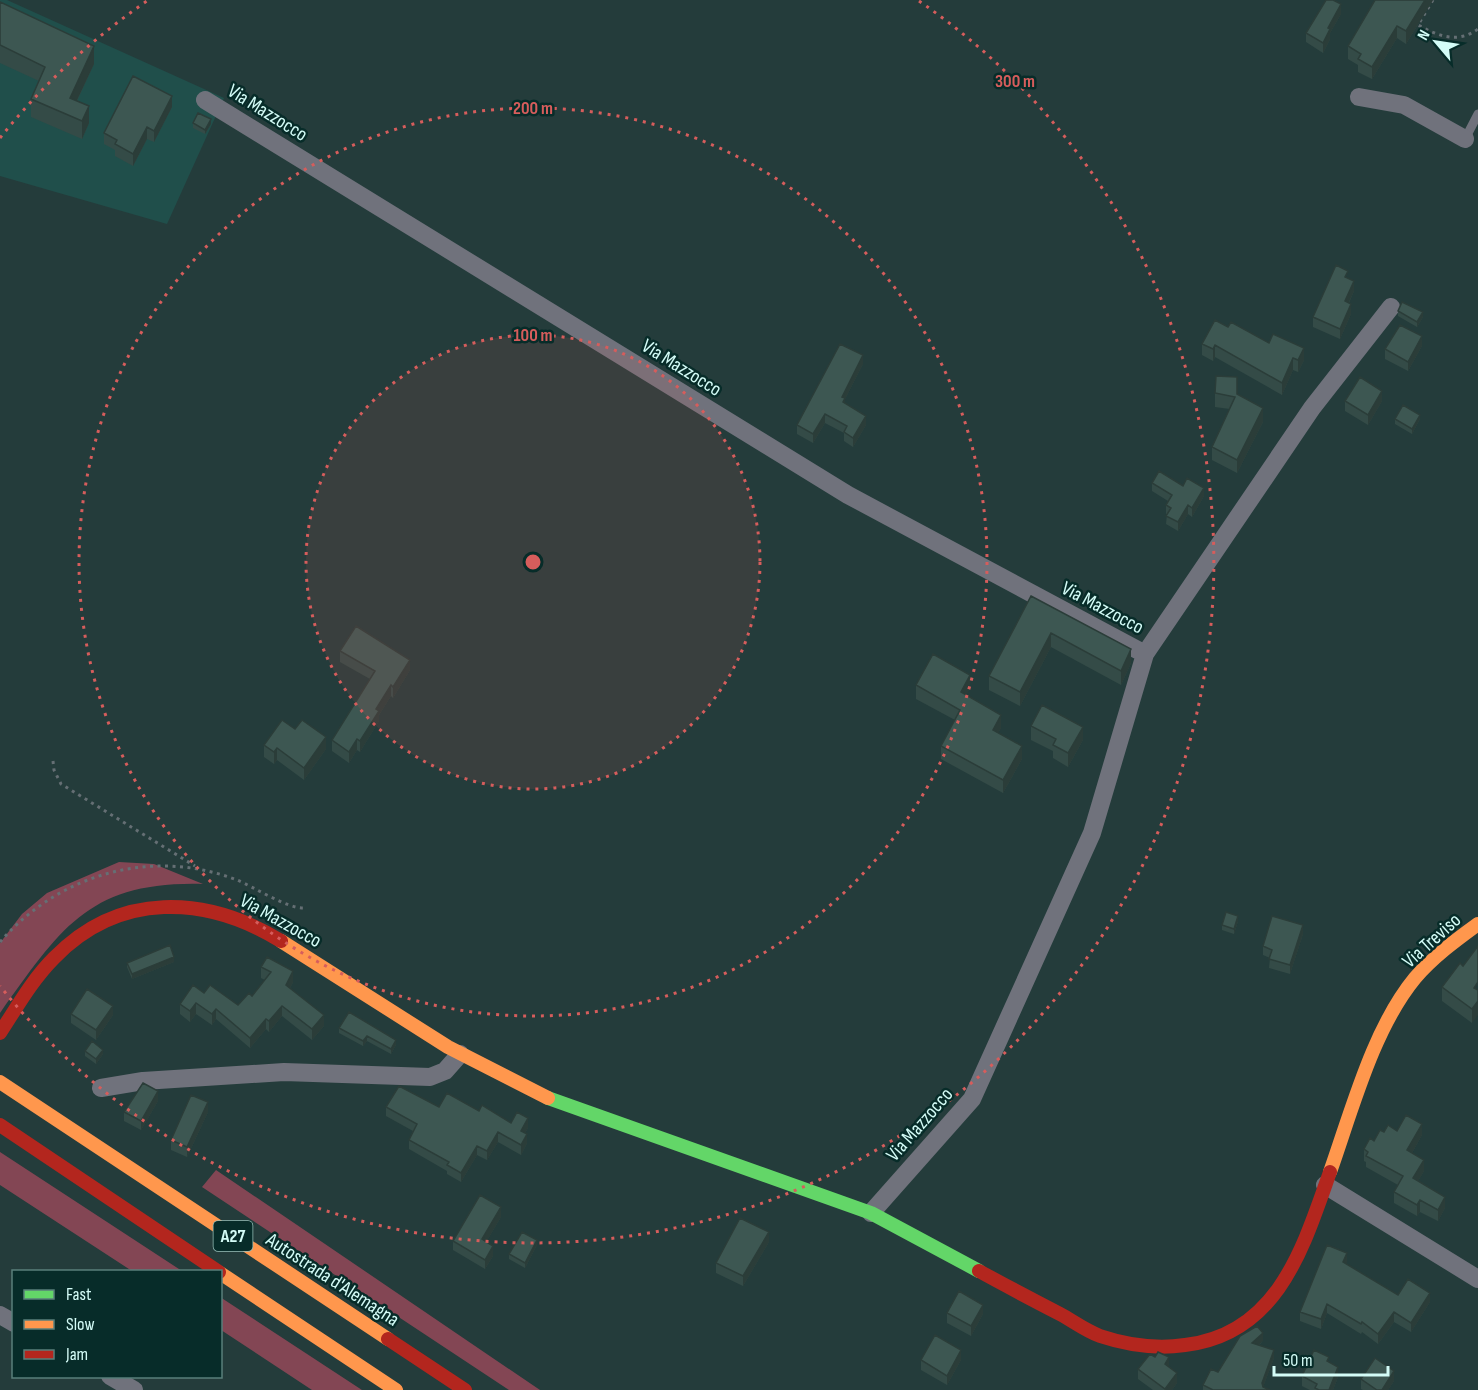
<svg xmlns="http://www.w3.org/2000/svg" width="1478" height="1390" font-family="'Sofia Sans Condensed',sans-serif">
<rect width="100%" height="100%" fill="#243c3b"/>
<path fill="#204f4b" d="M 0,0 L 7,0 L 224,98 L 167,224 L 0,176 Z"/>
<path fill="#834654" d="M 119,862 L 154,864 L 203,884 C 89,881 61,928 0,1013 L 0,943 L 22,914 L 47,893 Z
M 0,1152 L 182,1271 L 132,1271 L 0,1185 Z
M 216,1170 L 540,1390 L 509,1390 L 202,1187 Z
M 220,1297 L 362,1390 L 312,1390 L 221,1330 Z"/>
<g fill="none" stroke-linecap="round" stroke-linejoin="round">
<path stroke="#656f74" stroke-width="3" stroke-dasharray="3 4.5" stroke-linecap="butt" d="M 1433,0 L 1418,25 C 1438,36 1458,44 1478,29
M 53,761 L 54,770 L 61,784 L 195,866
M 0,942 C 59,874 152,847 237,880 C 254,887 288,909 304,908"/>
<path stroke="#70727c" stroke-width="9" d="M 1465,139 L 1478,114"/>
<path stroke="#70727c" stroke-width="18" d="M 1359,97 L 1404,105 L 1465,139
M 205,100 L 848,495 L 1145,654
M 101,1088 L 143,1081 L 284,1072 L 430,1077 L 445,1071 L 460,1054
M 1325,1185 L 1478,1279
M 871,1213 L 972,1099 L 1092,833 L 1145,654 L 1312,408 L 1391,307
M 0,1315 L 14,1323
M 110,1376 L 134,1390"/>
<path stroke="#63d668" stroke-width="14" d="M 548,1098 L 871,1213 L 979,1271"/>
<path stroke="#ff974d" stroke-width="14" d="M 281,941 L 448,1047 L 548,1098
M 0,1082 L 388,1339
M 1330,1172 C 1352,1110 1373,1029 1415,978 C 1433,957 1456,940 1478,924
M 220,1273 L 396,1390"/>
<path stroke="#b3261e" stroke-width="14" d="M 0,1033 C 17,1007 32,980 54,958 C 119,891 206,895 281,941
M 0,1125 L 219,1272
M 979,1271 C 1006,1286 1033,1300 1060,1314 C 1073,1321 1086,1331 1100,1336 C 1127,1345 1157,1349 1185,1345 C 1278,1334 1303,1248 1330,1172
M 388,1339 L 465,1390"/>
</g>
<path fill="#344b47" d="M 1433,0 L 1406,44 L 1397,38 L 1372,79 L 1358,72 L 1358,65 L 1348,59 L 1348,46 Z
M 0,2 L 94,64 L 77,101 L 89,123 L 82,139 L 31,117 L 31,99 L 39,81 L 0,63 Z
M 1341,14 L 1330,33 L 1330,39 L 1323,53 L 1306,42 L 1306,33 Z
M 172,107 L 154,142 L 147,139 L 133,166 L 115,156 L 115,150 L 104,144 L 104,133 Z
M 193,123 L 211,124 L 205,134 L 193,128 Z
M 1348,279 L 1354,291 L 1349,303 L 1351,314 L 1340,339 L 1313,327 L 1313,317 Z
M 1398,311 L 1423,317 L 1417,327 L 1398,316 Z
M 1228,327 L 1269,343 L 1304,360 L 1298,372 L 1293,370 L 1282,395 L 1215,357 L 1213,361 L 1202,355 L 1202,344 Z
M 1422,346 L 1408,371 L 1385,359 L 1385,349 Z
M 863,364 L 845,399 L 845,403 L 866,425 L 853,447 L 844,441 L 844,433 L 825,423 L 813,443 L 797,434 L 797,425 Z
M 1215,393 L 1237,395 L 1263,422 L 1237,473 L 1212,460 L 1212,447 L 1230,409 L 1215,407 Z
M 1345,401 L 1382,401 L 1368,425 L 1345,411 Z
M 1395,419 L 1420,419 L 1412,434 L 1395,424 Z
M 1152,483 L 1183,486 L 1204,496 L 1192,517 L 1188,514 L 1178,531 L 1166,524 L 1167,514 L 1166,514 L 1166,505 L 1168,501 L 1152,491 Z
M 1031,596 L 1131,663 L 1121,685 L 1051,647 L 1020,706 L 989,690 L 989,676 Z
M 340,651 L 410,670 L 393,698 L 391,696 L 379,715 L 379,721 L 360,752 L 357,750 L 349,763 L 332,751 L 332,740 L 370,679 L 340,662 Z
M 916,685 L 970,688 L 966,695 L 1001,728 L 998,733 L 1022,759 L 1003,793 L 941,759 L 941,746 L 955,720 L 916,699 Z
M 1031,726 L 1083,740 L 1068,767 L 1053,758 L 1053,751 L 1031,740 Z
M 264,745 L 326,749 L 304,780 L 277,760 L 274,764 L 264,757 Z
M 1238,921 L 1234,934 L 1222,930 L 1222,925 Z
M 1303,934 L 1290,974 L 1269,968 L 1270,958 L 1263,955 L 1263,946 Z
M 1478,946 L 1472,1023 L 1442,1001 L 1442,987 L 1463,966 Z
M 174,962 L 132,979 L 127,967 L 127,963 Z
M 261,967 L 293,982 L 290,988 L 324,1026 L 312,1040 L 282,1016 L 269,1032 L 266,1029 L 250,1048 L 216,1019 L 212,1025 L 196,1014 L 190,1022 L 180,1014 L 180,1004 L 204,993 L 238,1005 L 252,996 L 265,980 L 261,978 Z
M 71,1014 L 113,1015 L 96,1040 L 71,1023 Z
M 339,1028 L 396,1045 L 391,1054 L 367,1041 L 363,1046 L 339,1033 Z
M 85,1051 L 103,1054 L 96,1064 L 85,1056 Z
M 158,1101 L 141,1130 L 124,1121 L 124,1112 Z
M 386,1107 L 439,1107 L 479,1111 L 511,1123 L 528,1128 L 525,1133 L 527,1143 L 521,1155 L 498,1142 L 487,1160 L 477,1155 L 461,1182 L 447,1174 L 447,1171 L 409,1149 L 409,1140 L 413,1131 L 386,1116 Z
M 208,1112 L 187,1157 L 171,1150 L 171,1140 Z
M 1397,1131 L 1422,1135 L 1412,1153 L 1424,1171 L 1418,1181 L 1445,1208 L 1438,1221 L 1420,1212 L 1417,1216 L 1394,1203 L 1394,1192 L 1398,1185 L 1366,1167 L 1366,1162 L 1364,1161 L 1364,1149 L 1384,1132 Z
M 501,1217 L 486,1242 L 493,1256 L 485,1269 L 453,1250 L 453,1241 Z
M 769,1242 L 743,1286 L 716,1273 L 716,1263 Z
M 537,1245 L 525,1268 L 509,1259 L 509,1254 Z
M 1347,1262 L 1346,1264 L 1398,1295 L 1430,1302 L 1411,1332 L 1394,1322 L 1378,1344 L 1362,1332 L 1361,1334 L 1327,1313 L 1321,1329 L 1300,1321 L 1300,1312 Z
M 947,1313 L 983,1314 L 971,1336 L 947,1323 Z
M 1263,1341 L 1259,1345 L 1274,1358 L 1263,1387 L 1270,1390 L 1203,1390 L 1203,1385 L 1218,1372 Z
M 921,1360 L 961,1360 L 947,1385 L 921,1370 Z
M 1329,1362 L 1338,1377 L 1333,1390 L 1310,1390 L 1302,1386 L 1302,1376 Z
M 1169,1367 L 1177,1383 L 1172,1390 L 1153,1390 L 1138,1379 L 1138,1369 Z
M 1361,1379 L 1394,1381 L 1388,1390 L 1363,1390 L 1361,1389 Z"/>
<path fill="#2b3d39" d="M 1425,0 L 1433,0 L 1406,44 L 1406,31 Z
M 1341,4 L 1341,14 L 1330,33 L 1330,39 L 1323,53 L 1323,43 L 1328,28 Z
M 1397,26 L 1397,38 L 1372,79 L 1372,67 Z
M 94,46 L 94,64 L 70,115 L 70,98 Z
M 172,96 L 172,107 L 154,142 L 154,131 Z
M 89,106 L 89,123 L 82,139 L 82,121 Z
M 211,119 L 211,124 L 205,134 L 205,130 Z
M 147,127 L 147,139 L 133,166 L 133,154 Z
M 1354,281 L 1354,291 L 1345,311 L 1345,301 Z
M 1351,304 L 1351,314 L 1340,339 L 1340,329 Z
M 1423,312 L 1423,317 L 1417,327 L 1417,322 Z
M 1422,336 L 1422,346 L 1408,371 L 1408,362 Z
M 1215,345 L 1215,357 L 1213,361 L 1213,349 Z
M 1304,348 L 1304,360 L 1298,372 L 1298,360 Z
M 863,355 L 863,364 L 845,399 L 845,408 L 842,397 Z
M 1293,358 L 1293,370 L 1282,395 L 1282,383 Z
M 1382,391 L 1382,401 L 1368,425 L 1368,415 Z
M 1263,408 L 1263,422 L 1237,473 L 1237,460 Z
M 825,414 L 825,423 L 813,443 L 813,434 Z
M 1420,415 L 1420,419 L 1412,434 L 1412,429 Z
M 866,416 L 866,425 L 853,447 L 853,438 Z
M 1204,488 L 1204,496 L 1192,517 L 1192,508 Z
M 1188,505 L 1188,514 L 1178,531 L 1178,522 Z
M 1051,633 L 1051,647 L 1020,706 L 1020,692 Z
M 1131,649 L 1131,663 L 1121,685 L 1121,671 Z
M 410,660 L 410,670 L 393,698 L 393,687 Z
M 970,675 L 970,688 L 961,706 L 961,692 Z
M 391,685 L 391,696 L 379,715 L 379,721 L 360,752 L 360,741 L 376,709 Z
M 1001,715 L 1001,728 L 993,743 L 993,730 Z
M 1083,727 L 1083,740 L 1068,767 L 1068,753 Z
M 326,737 L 326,749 L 304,780 L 304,768 Z
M 357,739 L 357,750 L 349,763 L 349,752 Z
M 1022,746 L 1022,759 L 1003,793 L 1003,780 Z
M 277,748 L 277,760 L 274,764 L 274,752 Z
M 1238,916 L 1238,921 L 1234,934 L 1234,929 Z
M 1303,925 L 1303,934 L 1290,974 L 1290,965 Z
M 174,957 L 174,962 L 132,979 L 132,974 Z
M 293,971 L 293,982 L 286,996 L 286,985 Z
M 1478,1001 L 1478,1015 L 1472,1023 L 1472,1009 Z
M 196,1003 L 196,1014 L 190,1022 L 190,1011 Z
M 113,1006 L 113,1015 L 96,1040 L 96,1030 Z
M 282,1006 L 282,1016 L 269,1032 L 269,1021 Z
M 216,1009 L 216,1019 L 212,1025 L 212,1014 Z
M 324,1015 L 324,1026 L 312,1040 L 312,1029 Z
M 266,1019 L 266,1029 L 250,1048 L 250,1038 Z
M 367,1036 L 367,1041 L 363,1046 L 363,1041 Z
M 396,1040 L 396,1045 L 391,1054 L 391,1049 Z
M 103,1050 L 103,1054 L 96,1064 L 96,1059 Z
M 158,1091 L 158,1101 L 141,1130 L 141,1121 Z
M 208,1102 L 208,1112 L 187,1157 L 187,1147 Z
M 528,1118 L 528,1128 L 521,1140 L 521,1131 Z
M 1422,1124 L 1422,1135 L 1407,1162 L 1407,1150 Z
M 498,1132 L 498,1142 L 487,1160 L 487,1151 Z
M 527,1134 L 527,1143 L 521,1155 L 521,1145 Z
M 477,1146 L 477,1155 L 461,1182 L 461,1173 Z
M 1424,1160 L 1424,1171 L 1413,1190 L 1413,1178 Z
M 1445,1197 L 1445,1208 L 1438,1221 L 1438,1210 Z
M 1420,1200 L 1420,1212 L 1417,1216 L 1417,1205 Z
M 501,1207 L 501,1217 L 482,1249 L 482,1239 Z
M 769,1232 L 769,1242 L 743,1286 L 743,1276 Z
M 537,1240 L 537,1245 L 525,1268 L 525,1263 Z
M 493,1246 L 493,1256 L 485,1269 L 485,1260 Z
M 1347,1253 L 1347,1262 L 1343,1272 L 1343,1262 Z
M 1430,1293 L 1430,1302 L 1411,1332 L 1411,1323 Z
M 1327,1304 L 1327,1313 L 1321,1329 L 1321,1319 Z
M 983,1305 L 983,1314 L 971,1336 L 971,1326 Z
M 1394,1312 L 1394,1322 L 1378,1344 L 1378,1334 Z
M 1263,1333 L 1263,1341 L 1252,1350 L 1252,1343 Z
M 961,1350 L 961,1360 L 947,1385 L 947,1376 Z
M 1274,1350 L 1274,1358 L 1262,1390 L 1262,1383 Z
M 1169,1357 L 1169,1367 L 1165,1374 L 1165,1364 Z
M 1338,1367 L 1338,1377 L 1333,1390 L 1329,1390 Z
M 1394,1371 L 1394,1381 L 1388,1390 L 1382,1390 Z
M 1177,1373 L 1177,1383 L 1172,1390 L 1165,1390 Z"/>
<path fill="#3d5752" stroke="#2b3d39" stroke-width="1.5" d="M 1326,0 L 1333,0 L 1341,4 L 1328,28 L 1330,29 L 1323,43 L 1306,33 Z
M 1375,0 L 1425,0 L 1406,31 L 1397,26 L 1372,67 L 1358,59 L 1361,54 L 1348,46 Z
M 0,2 L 94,46 L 70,98 L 89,106 L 82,121 L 31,99 L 45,67 L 0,45 Z
M 133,76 L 172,96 L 154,131 L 147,127 L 133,154 L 115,144 L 117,140 L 104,133 Z
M 198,113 L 211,119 L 205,130 L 193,123 Z
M 1336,265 L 1348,271 L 1345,277 L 1354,281 L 1345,301 L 1351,304 L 1340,329 L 1313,317 Z
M 1402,302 L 1423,312 L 1417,322 L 1398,311 Z
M 1215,320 L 1228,327 L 1231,322 L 1269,343 L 1273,334 L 1304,348 L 1298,360 L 1293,358 L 1282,383 L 1215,345 L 1213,349 L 1202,344 Z
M 1400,325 L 1422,336 L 1408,362 L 1385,349 Z
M 840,344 L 863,355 L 842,397 L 845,398 L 843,402 L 866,416 L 853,438 L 844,432 L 847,426 L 825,414 L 813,434 L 797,425 Z
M 1216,376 L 1237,377 L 1237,394 L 1263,408 L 1237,460 L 1212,447 L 1235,397 L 1215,393 Z
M 1360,377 L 1382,391 L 1368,415 L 1345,401 Z
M 1403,405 L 1420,415 L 1412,429 L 1395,419 Z
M 1159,471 L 1183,486 L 1187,478 L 1204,488 L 1192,508 L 1188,505 L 1178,522 L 1166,516 L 1171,508 L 1166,505 L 1172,495 L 1152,483 Z
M 1031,596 L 1131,649 L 1121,671 L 1051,633 L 1020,692 L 989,676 Z
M 356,626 L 410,660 L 393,687 L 391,685 L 376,709 L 379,711 L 360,741 L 357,739 L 349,752 L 332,740 L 375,671 L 340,651 Z
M 933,654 L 970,675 L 961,692 L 1001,715 L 993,730 L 1022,746 L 1003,780 L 941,746 L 960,710 L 916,685 Z
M 1042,705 L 1083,727 L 1068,753 L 1053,745 L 1056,739 L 1031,726 Z
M 282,720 L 295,729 L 302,720 L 326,737 L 304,768 L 277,748 L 274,752 L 264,745 Z
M 1226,912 L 1238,916 L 1234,929 L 1222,925 Z
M 1272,916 L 1303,925 L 1290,965 L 1269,959 L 1272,950 L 1263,946 Z
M 170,945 L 174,957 L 132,974 L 127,963 Z
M 1478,946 L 1478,982 L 1474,988 L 1478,990 L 1478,1001 L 1472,1009 L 1442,987 L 1460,963 L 1463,966 Z
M 267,957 L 293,971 L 286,985 L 324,1015 L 312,1029 L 282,1006 L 269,1021 L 266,1019 L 250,1038 L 216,1009 L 212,1014 L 196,1003 L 190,1011 L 180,1004 L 193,985 L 204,993 L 210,985 L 238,1005 L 249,993 L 252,996 L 271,972 L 261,967 Z
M 87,989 L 113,1006 L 96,1030 L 71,1014 Z
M 349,1012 L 396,1040 L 391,1049 L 367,1036 L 363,1041 L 339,1028 Z
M 92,1041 L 103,1050 L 96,1059 L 85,1051 Z
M 143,1083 L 158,1091 L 141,1121 L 124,1112 Z
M 399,1086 L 439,1107 L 447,1093 L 479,1111 L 482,1105 L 511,1123 L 517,1112 L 528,1118 L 521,1131 L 527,1134 L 521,1145 L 498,1132 L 487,1151 L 477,1146 L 461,1173 L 447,1165 L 449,1162 L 409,1140 L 417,1124 L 386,1107 Z
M 191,1095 L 208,1102 L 187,1147 L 171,1140 Z
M 1406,1115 L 1422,1124 L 1407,1150 L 1424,1160 L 1413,1178 L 1445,1197 L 1438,1210 L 1420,1200 L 1417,1205 L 1394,1192 L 1403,1176 L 1366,1156 L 1368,1152 L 1364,1149 L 1370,1138 L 1374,1141 L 1380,1130 L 1384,1132 L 1388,1125 L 1397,1131 Z
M 480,1195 L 501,1207 L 482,1239 L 493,1246 L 485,1260 L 453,1241 Z
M 740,1218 L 769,1232 L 743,1276 L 716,1263 Z
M 522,1232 L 537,1240 L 525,1263 L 509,1254 Z
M 1327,1245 L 1347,1253 L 1343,1262 L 1398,1295 L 1408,1279 L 1430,1293 L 1411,1323 L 1394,1312 L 1378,1334 L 1362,1322 L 1361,1324 L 1327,1304 L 1321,1319 L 1300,1312 Z
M 959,1291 L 983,1305 L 971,1326 L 947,1313 Z
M 1257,1326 L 1263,1333 L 1252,1343 L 1274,1350 L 1262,1383 L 1263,1387 L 1270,1390 L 1213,1390 L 1203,1385 L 1211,1369 L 1218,1372 L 1240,1336 Z
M 935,1335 L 961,1350 L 947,1376 L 921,1360 Z
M 1314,1350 L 1329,1357 L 1327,1361 L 1338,1367 L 1329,1390 L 1319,1390 L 1315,1388 L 1317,1384 L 1302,1376 Z
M 1158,1352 L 1169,1357 L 1165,1364 L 1177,1373 L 1165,1389 L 1138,1369 L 1150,1354 L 1155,1357 Z
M 1375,1358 L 1394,1371 L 1382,1390 L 1377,1390 L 1361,1379 Z"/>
<circle cx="533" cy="562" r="227" fill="#d65d5c" fill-opacity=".12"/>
<g fill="none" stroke="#d65d5c" stroke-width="3" stroke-dasharray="3 6">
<circle cx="533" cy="562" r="227"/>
<circle cx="533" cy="562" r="454"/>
<path d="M0 138A681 681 0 0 1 147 1M919 1A681 681 0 1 1 0 986"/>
</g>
<g text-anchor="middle" stroke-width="5" stroke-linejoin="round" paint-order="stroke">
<rect fill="#072c29" stroke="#96beb9" stroke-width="1.5" x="213.5" y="1221" width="39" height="30" rx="4.5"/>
<g font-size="18" font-weight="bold" fill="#d4fcf7">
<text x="233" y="1242">A27</text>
</g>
<g font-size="20" fill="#d4fcf7" stroke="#072c29">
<text transform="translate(268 112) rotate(32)" y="7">Via Mazzocco</text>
<text transform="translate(682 367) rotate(32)" y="7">Via Mazzocco</text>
<text transform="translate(1103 607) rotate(28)" y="7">Via Mazzocco</text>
<text transform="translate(281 920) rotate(29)" y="7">Via Mazzocco</text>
<text transform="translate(1431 940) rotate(-42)" y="7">Via Treviso</text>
<text transform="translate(919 1124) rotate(-49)" y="7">Via Mazzocco</text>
<text transform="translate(333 1279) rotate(33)" y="7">Autostrada d'Alemagna</text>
</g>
</g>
<circle cx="533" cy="562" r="9" fill="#d65d5c" stroke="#072c29" stroke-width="3"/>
<g font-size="18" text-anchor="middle" font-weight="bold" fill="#d65d5c" stroke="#072c29" stroke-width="5" stroke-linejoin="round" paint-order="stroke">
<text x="1015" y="87">300 m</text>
<text x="533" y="114">200 m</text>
<text x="533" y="341">100 m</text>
</g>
<rect x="12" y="1270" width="210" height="108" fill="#072c29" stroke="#597f7b" stroke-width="1.5"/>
<rect x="24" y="1290" width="30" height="9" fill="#63d668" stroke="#597f7b" stroke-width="1.5"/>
<text x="66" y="1300" font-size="18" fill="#d4fcf7">Fast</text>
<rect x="24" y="1320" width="30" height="9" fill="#ff974d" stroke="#597f7b" stroke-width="1.5"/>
<text x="66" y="1330" font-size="18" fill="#d4fcf7">Slow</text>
<rect x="24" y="1350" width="30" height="9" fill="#b3261e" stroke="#597f7b" stroke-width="1.5"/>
<text x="66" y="1360" font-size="18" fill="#d4fcf7">Jam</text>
<g transform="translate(1436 42) rotate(299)" stroke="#072c29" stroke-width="4.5" paint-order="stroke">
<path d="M0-4.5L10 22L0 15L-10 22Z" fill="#d4fcf7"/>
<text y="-9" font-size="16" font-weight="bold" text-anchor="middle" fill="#d4fcf7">N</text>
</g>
<path d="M1274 1366v9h114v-9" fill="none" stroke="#d4fcf7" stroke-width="3"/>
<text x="1283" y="1366" font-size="18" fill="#d4fcf7" stroke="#072c29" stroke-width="4.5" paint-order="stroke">50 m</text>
</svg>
